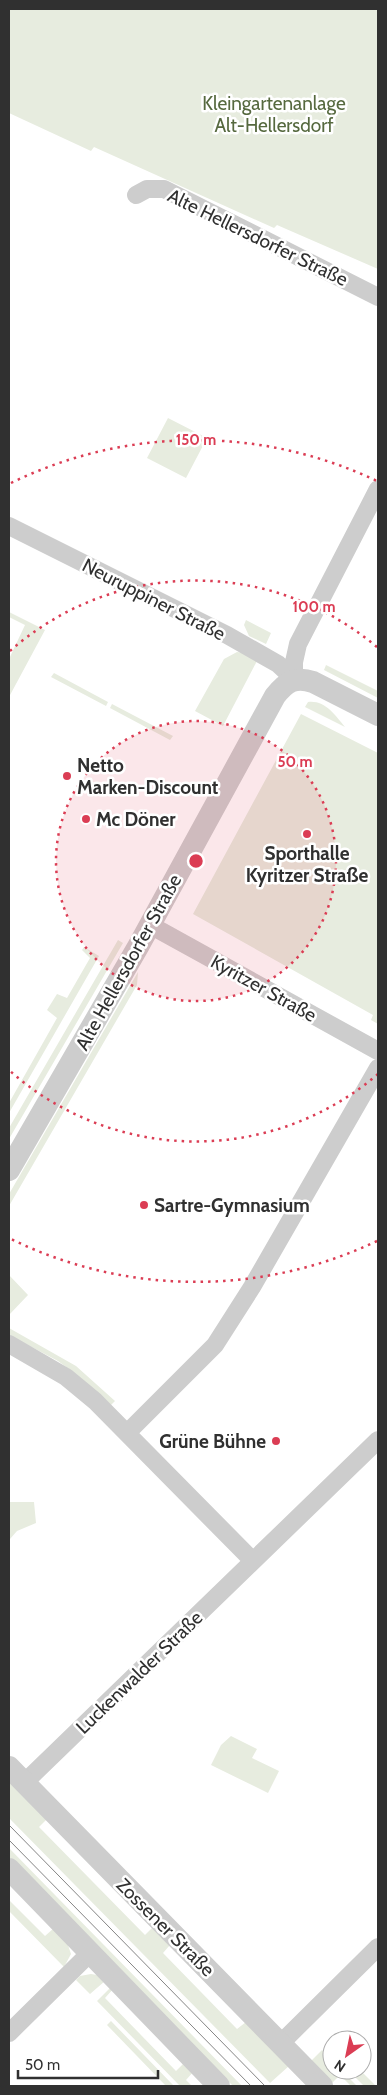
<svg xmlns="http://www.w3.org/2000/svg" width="387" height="2095" font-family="Cabin,sans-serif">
<rect width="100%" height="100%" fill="#fff"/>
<path fill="#e7ecdf" d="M 9,9 L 378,9 L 378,269 L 277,225 L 274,228 L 94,147 L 91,151 L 9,113 Z
M 168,418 L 207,438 L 186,478 L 147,458 Z
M 9,612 L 45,630 L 9,697 L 9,659 L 25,625 L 9,617 Z
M 246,620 L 271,633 L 266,644 L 249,636 L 244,625 Z
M 237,652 L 245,653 L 258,659 L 223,726 L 195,711 L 224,659 Z
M 326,665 L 378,691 L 378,698 L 324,670 Z
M 54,673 L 108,702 L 106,706 L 51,677 Z
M 308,702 C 325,700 335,715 345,727 L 305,707 Z
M 112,704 L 173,736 L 170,740 L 110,708 Z
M 301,714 L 378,753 L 378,1024 L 371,1020 L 373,1015 L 193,914 Z
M 118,940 L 123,943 L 9,1139 L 9,1128 Z
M 84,947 L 99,956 L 9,1113 L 9,1103 L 57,1018 L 47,1010 L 57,994 L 67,998 L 90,958 L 82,950 Z
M 138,972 L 137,985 L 9,1206 L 9,1194 Z
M 9,1275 L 28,1295 L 9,1315 Z
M 9,1328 L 76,1366 L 115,1401 L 111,1405 L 77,1375 L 58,1361 L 9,1335 Z
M 9,1502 L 34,1502 L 36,1523 L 17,1531 L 10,1539 Z
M 231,1736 L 257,1749 L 252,1758 L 279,1771 L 268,1793 L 211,1765 L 221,1745 Z
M 9,1780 L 47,1819 L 39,1827 L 145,1935 L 153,1927 L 170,1945 L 163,1953 L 237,2029 L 246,2022 L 289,2066 L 270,2083 L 9,1818 Z
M 9,1848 L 242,2086 L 233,2086 L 9,1857 Z
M 9,1900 L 45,1936 L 54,1928 L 68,1945 L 71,1954 L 64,1967 L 9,1911 Z
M 91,1974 L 97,1975 L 105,1981 L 90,1994 L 76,1980 L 80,1976 Z
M 112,1986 L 114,1988 L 105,1998 L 176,2071 L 185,2062 L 194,2071 L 186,2080 L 192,2086 L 180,2086 L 97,2001 Z
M 111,2021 L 174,2086 L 166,2086 L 107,2025 Z
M 322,2050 L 332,2061 L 332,2070 L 341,2070 L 357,2086 L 351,2086 L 340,2075 L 331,2084 L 310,2062 Z
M 348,2070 L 360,2070 L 376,2086 L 364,2086 Z"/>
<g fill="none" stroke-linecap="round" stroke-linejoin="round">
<path stroke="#cdcdcd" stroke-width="18" d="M 136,195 L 147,189 L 164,189 L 378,297
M 9,526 L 227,635 L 278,664 L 294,679
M 294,679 L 294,662 L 298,644 L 378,489
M 150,925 L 378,1051
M 9,1344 L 66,1377 L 95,1401 L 253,1561
M 128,1432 L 215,1345 L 252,1287 L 378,1068
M 24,1783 L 378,1440
M 9,2033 L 90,1953
M 281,2043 L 378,1947"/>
<path stroke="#cdcdcd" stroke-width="22" d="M 9,1170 L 139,945 L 275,696 C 286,682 295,676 313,682 L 378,715
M 9,1767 L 322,2086
M 9,1869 L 219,2086"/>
<path stroke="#858585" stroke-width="1" d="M 9,1825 L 265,2086
M 9,1840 L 251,2086"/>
</g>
<circle cx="196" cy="861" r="140" fill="#db3d54" fill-opacity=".12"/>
<g fill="none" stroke="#db3d54" stroke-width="2.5" stroke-dasharray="2.5 5">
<circle cx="196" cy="861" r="140"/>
<path d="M378 1074A280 280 0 0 1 10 1071M10 651A280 280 0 0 1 378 648"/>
<path d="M377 1241A421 421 0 0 1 11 1239M11 483A421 421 0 0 1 377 481"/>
</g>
<g fill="#db3d54" stroke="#fff" stroke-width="2">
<circle cx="67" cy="776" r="5"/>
<circle cx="86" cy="819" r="5"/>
<circle cx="307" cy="834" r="5"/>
<circle cx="144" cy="1205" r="5"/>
<circle cx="276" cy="1441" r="5"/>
</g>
<g text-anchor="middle" stroke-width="5" stroke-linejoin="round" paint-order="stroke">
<g font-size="19" fill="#56693f" stroke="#fff">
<text x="274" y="110">Kleingartenanlage<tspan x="274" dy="22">Alt-Hellersdorf</tspan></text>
</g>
<g font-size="19" fill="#303030" stroke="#fff">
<text transform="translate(258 237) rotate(26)" y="7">Alte Hellersdorfer Straße</text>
<text transform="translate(154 599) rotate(27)" y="7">Neuruppiner Straße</text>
<text transform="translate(128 962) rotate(-61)" y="7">Alte Hellersdorfer Straße</text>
<text transform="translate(264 988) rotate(29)" y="7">Kyritzer Straße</text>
<text transform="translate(139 1672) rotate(-44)" y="7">Luckenwalder Straße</text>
<text transform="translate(166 1927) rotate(45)" y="7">Zossener Straße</text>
</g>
<g font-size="19" font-weight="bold" fill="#303030" stroke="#fff" text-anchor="start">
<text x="77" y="772">Netto<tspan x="77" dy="22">Marken-Discount</tspan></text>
<text x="96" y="826">Mc Döner</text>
<text x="307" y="860" text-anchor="middle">Sporthalle<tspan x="307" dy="22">Kyritzer Straße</tspan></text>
<text x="154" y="1212">Sartre-Gymnasium</text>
<text x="266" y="1448" text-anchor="end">Grüne Bühne</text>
</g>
</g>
<circle cx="196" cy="861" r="8" fill="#db3d54" stroke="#fff" stroke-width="2.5"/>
<g font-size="15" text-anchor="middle" font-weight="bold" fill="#db3d54" stroke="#fff" stroke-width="5" stroke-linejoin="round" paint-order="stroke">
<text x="196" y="445">150 m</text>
<text x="314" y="612">100 m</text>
<text x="295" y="767">50 m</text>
</g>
<rect width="387" height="2095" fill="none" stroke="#303030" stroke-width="20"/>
<g transform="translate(347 2055) rotate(213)"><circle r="24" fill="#ffffff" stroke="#acacac"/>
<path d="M0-4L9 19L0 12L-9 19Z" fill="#db3d54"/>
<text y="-8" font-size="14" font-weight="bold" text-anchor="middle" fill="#303030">N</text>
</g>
<path d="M18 2070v8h140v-8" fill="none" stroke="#303030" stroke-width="2.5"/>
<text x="25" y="2070" font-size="15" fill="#303030" stroke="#ffffff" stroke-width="4" paint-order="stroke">50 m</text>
</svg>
